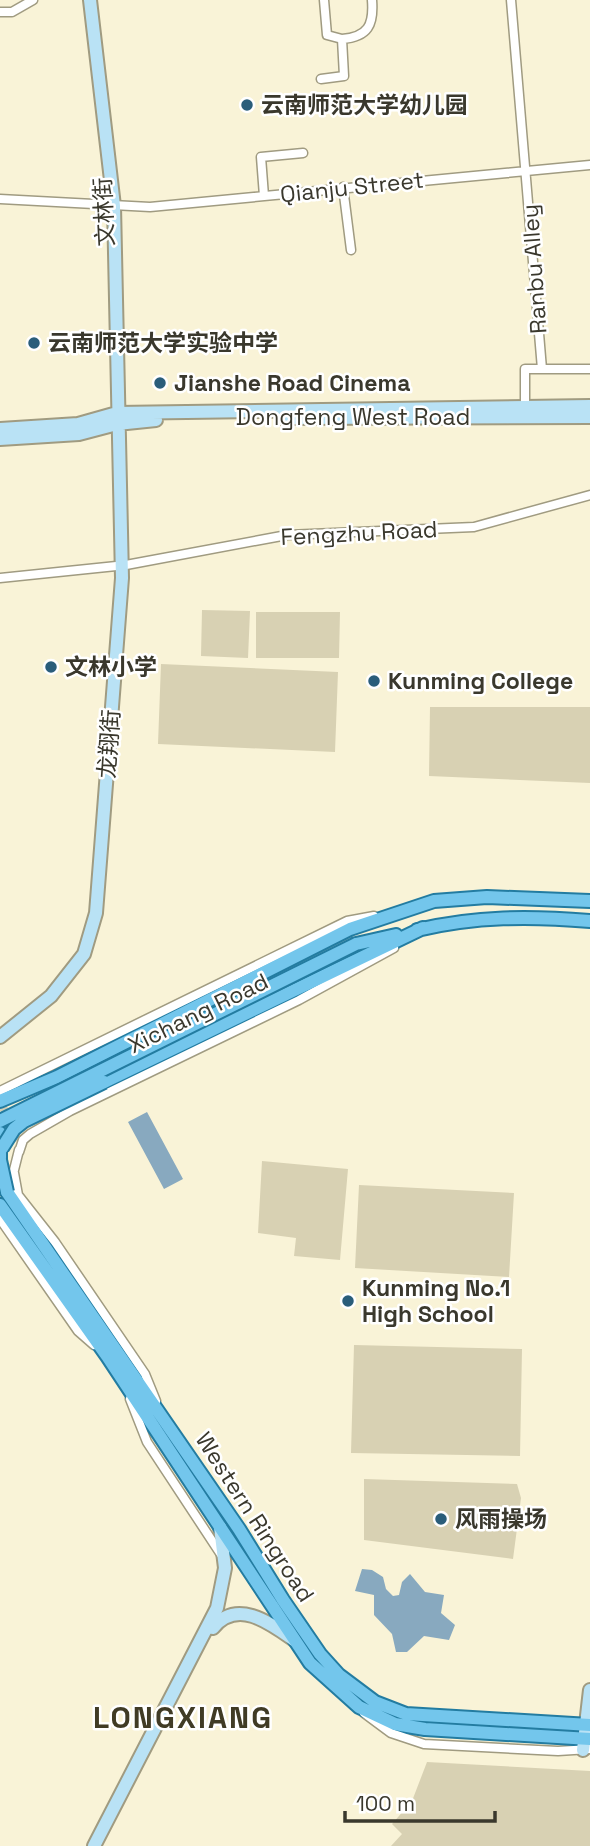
<svg xmlns="http://www.w3.org/2000/svg" width="590" height="1846" font-family="'Space Grotesk','Noto Sans SC',sans-serif">
<rect width="100%" height="100%" fill="#f9f3d7"/>
<path fill="#d8d1b3" d="M 202,610 L 250,611 L 248,658 L 201,656 Z
M 256,612 L 340,612 L 339,658 L 256,658 Z
M 161,664 L 338,672 L 335,752 L 158,744 Z
M 430,707 L 590,707 L 590,783 L 429,776 Z
M 262,1161 L 348,1169 L 340,1260 L 294,1256 L 296,1238 L 258,1233 Z
M 359,1185 L 514,1193 L 509,1277 L 355,1268 Z
M 354,1345 L 522,1349 L 520,1456 L 351,1453 Z
M 364,1479 L 517,1484 L 521,1498 L 513,1559 L 364,1540 Z
M 427,1762 L 590,1771 L 590,1846 L 391,1846 L 402,1834 L 392,1824 L 412,1801 Z"/>
<path fill="#88a9bf" d="M 147,1112 L 183,1179 L 164,1189 L 128,1122 Z
M 362,1569 L 372,1570 L 383,1577 L 386,1589 L 393,1596 L 399,1595 L 402,1582 L 410,1574 L 425,1592 L 444,1595 L 441,1613 L 455,1625 L 449,1640 L 424,1636 L 407,1652 L 396,1652 L 392,1634 L 374,1615 L 374,1595 L 355,1591 Z"/>
<g fill="none" stroke-linecap="round" stroke-linejoin="round">
<path stroke="#d3ceb5" stroke-width="8" stroke-dasharray="8 4" stroke-linecap="butt" d="M 0,1104 L 12,1120 L 18,1141"/>
<defs>
<path id="street" d="M 324,0 L 327,35 L 342,39
M 511,0 L 542,369
M 0,12 L 12,12 L 33,0
M 321,79 L 344,76 L 342,39 C 368,37 374,25 372,0
M 343,187 L 351,250
M 264,196 L 261,157 L 303,153
M 0,199 L 150,207 L 590,165
M 525,409 L 525,369 L 590,369
M 0,578 L 126,565 L 287,535 L 474,527 L 590,495
M 0,1091 L 347,921 L 374,916
M 19,1152 L 23,1140 L 30,1134 L 70,1111 L 299,1000 L 394,948
M 14,1173 L 18,1195 L 55,1242 L 145,1374 L 156,1401
M 12,1178 L 19,1150
M 0,1219 L 78,1331 L 94,1345
M 130,1399 L 147,1442 L 222,1556
M 364,1713 L 391,1733 L 424,1744 L 558,1751 L 590,1749"/>
<path id="secondary" d="M 282,418 L 590,417
M 0,429 L 78,424 L 117,413 L 590,406
M 0,439 L 79,434 L 117,424 L 156,420
M 0,1037 L 51,996 L 84,954 L 96,913 L 122,578 L 114,206 L 90,0
M 213,1628 C 237,1598 270,1623 294,1640
M 583,1750 L 590,1690
M 94,1846 L 217,1608 L 225,1568 L 220,1527"/>
<path id="primary" d="M 417,930 C 476,916 530,916 590,921
M 356,944 L 396,935
M 104,1082 L 423,928
M 0,1101 L 57,1077 L 350,929 L 434,901 L 487,897 L 590,901
M 0,1133 L 0,1160
M 7,1192 L 239,1529 L 283,1600 L 320,1654 L 339,1675 L 375,1702 L 406,1714 L 590,1725
M 0,1205 L 107,1356 L 310,1663 L 359,1707 L 395,1724 L 425,1729 L 590,1739"/>
</defs>
<use href="#street" stroke="#a09b81" stroke-width="11"/>
<use href="#secondary" stroke="#a09b81" stroke-width="16"/>
<use href="#primary" stroke="#237ca1" stroke-width="16"/>
<use href="#street" stroke="#fff" stroke-width="8"/>
<use href="#secondary" stroke="#b9e2f5" stroke-width="12"/>
<use href="#primary" stroke="#73c6ec" stroke-width="12"/>
<defs>
<path id="primary-bridge" d="M 0,1121 L 356,944
M 2,1148 L 14,1129 L 24,1121 L 104,1082
M 0,1160 L 7,1192"/>
</defs>
<use href="#primary-bridge" stroke="#237ca1" stroke-width="16" stroke-linecap="butt"/>
<use href="#primary-bridge" stroke="#73c6ec" stroke-width="12"/>
</g>
<g fill="#2a5d7a" stroke="#fff" stroke-width="2.5">
<circle cx="247" cy="105" r="7"/>
<circle cx="34" cy="343" r="7"/>
<circle cx="160" cy="383" r="7"/>
<circle cx="51" cy="667" r="7"/>
<circle cx="374" cy="681" r="7"/>
<circle cx="348" cy="1301" r="7"/>
<circle cx="441" cy="1519" r="7"/>
</g>
<g text-anchor="middle" stroke-width="5" stroke-linejoin="round" paint-order="stroke">
<g font-size="23" font-weight="bold" fill="#3a382d" stroke="#fff" text-anchor="start">
<text x="261" y="113">云南师范大学幼儿园</text>
<text x="48" y="351">云南师范大学实验中学</text>
<text x="174" y="391">Jianshe Road Cinema</text>
<text x="65" y="675">文林小学</text>
<text x="388" y="689">Kunming College</text>
<text x="362" y="1296">Kunming No.1<tspan x="362" dy="26">High School</tspan></text>
<text x="455" y="1527">风雨操场</text>
</g>
<g font-size="23" fill="#3a382d" stroke="#fff">
<text transform="translate(352 187) rotate(-6)" y="8">Qianju Street</text>
<text transform="translate(104 212) rotate(-93)" y="8">文林街</text>
<text transform="translate(534 269) rotate(-94)" y="8">Ranbu Alley</text>
<text x="353" y="425">Dongfeng West Road</text>
<text transform="translate(359 533) rotate(-3)" y="8">Fengzhu Road</text>
<text transform="translate(109 744) rotate(-86)" y="8">龙翔街</text>
<text transform="translate(198 1013) rotate(-26)" y="8">Xichang Road</text>
<text transform="translate(255 1517) rotate(57)" y="8">Western Ringroad</text>
</g>
<g font-size="30" font-weight="bold" letter-spacing="2" fill="#403b25" stroke="#fff">
<text x="183" y="1728">LONGXIANG</text>
</g>
</g>
<path d="M345 1811v10h150v-10" fill="none" stroke="#3a382d" stroke-width="3.5"/>
<text x="356" y="1811" font-size="21" fill="#3a382d" stroke="#ffffff" stroke-width="5" paint-order="stroke">100 m</text>
</svg>
